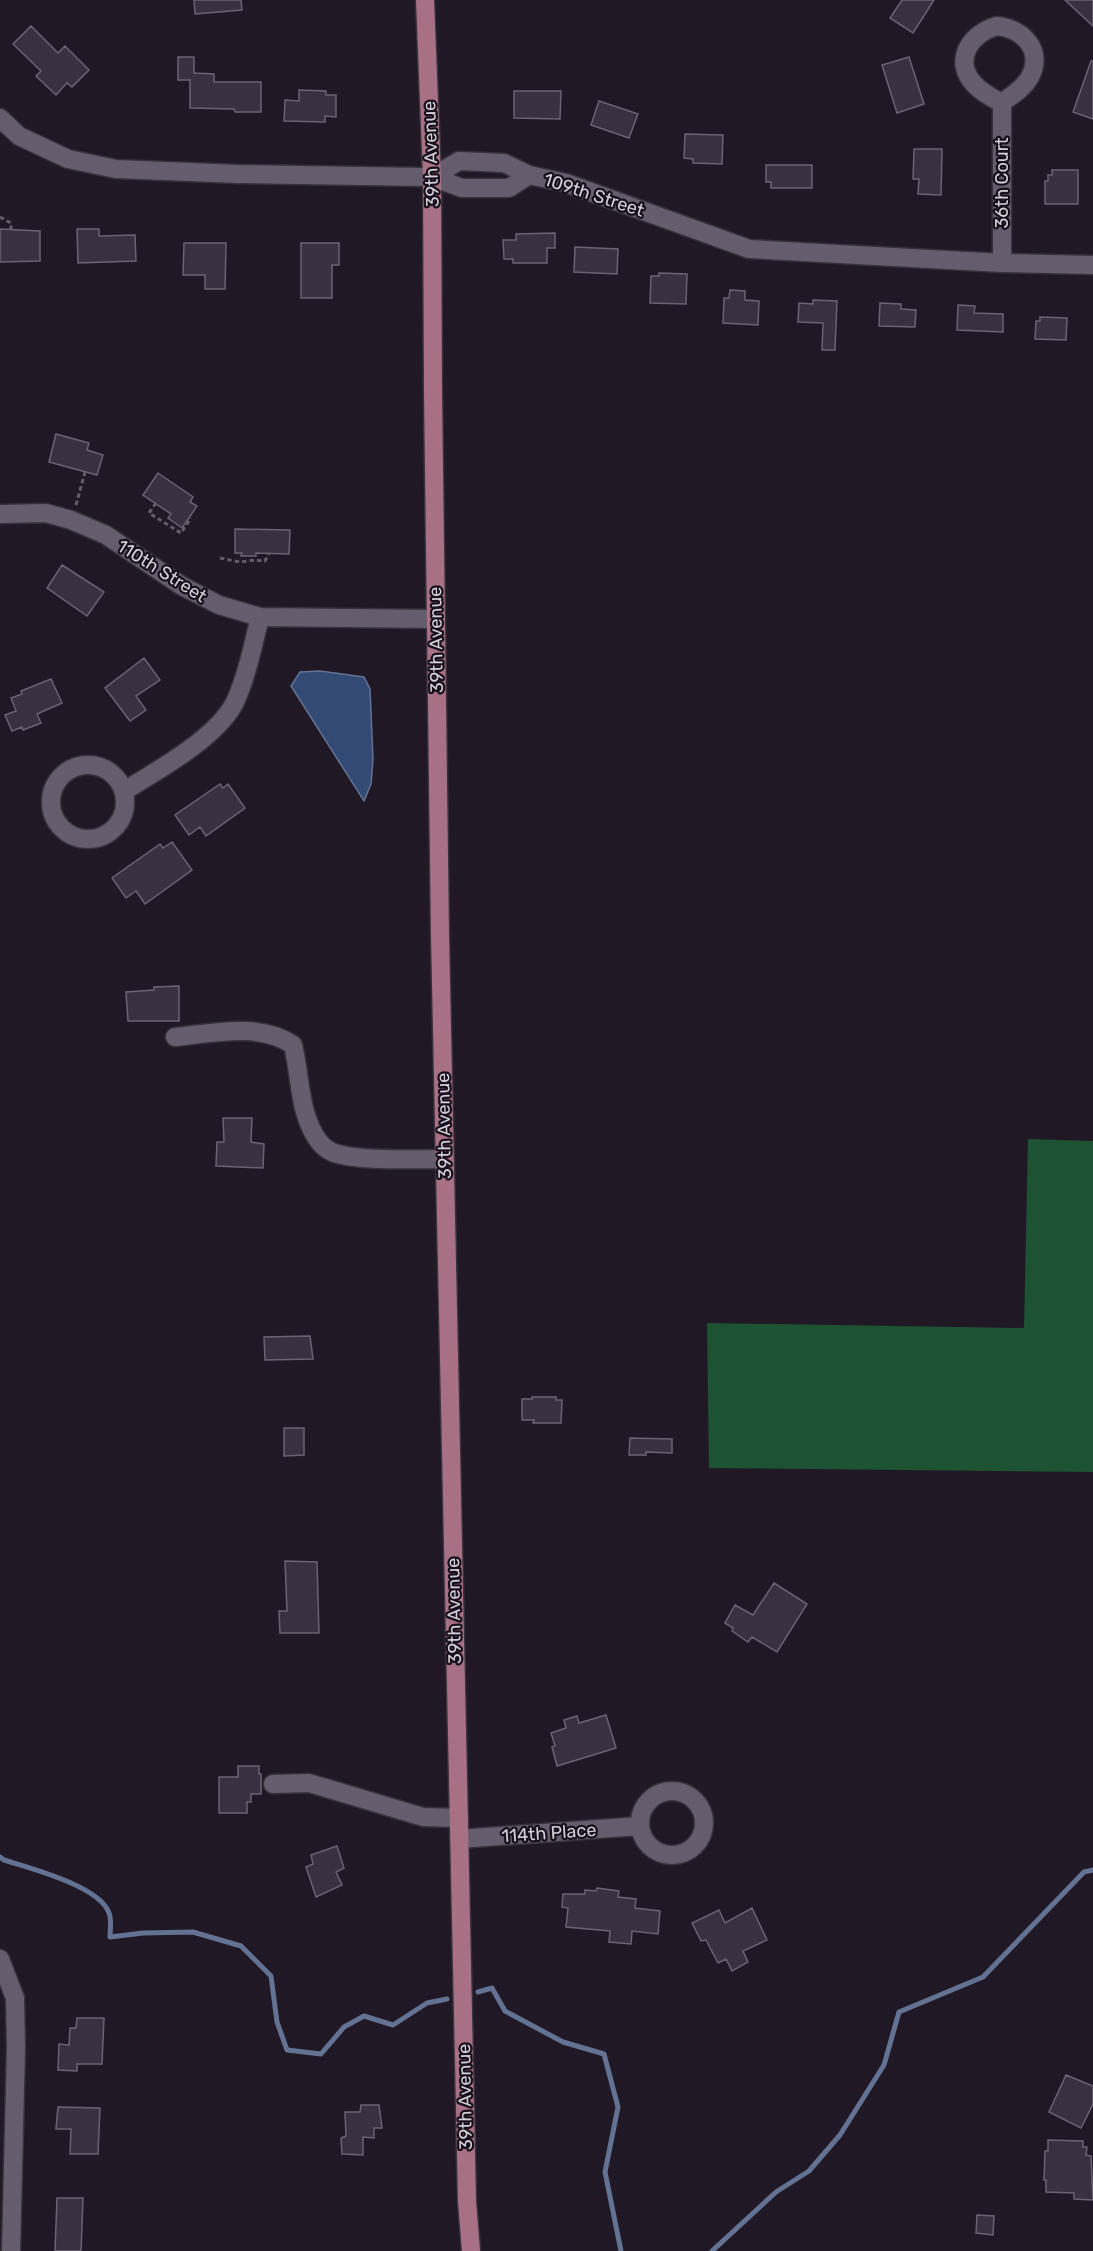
<svg xmlns="http://www.w3.org/2000/svg" width="1093" height="2251" font-family="Rubik,sans-serif">
<rect width="100%" height="100%" fill="#201825"/>
<path fill="#1d5233" d="M 1028,1139 L 1093,1141 L 1093,1472 L 709,1468 L 707,1323 L 1024,1328 Z"/>
<path fill="#324a74" stroke="#637292" stroke-width="1.5" d="M 320,671 L 364,677 L 370,689 L 373,759 L 371,784 L 364,801 L 291,686 L 300,672 Z"/>
<g fill="none" stroke-linecap="round" stroke-linejoin="round">
<path stroke="#637292" stroke-width="5" d="M 0,1857 L 4,1860 C 29,1868 100,1886 109,1913 C 112,1920 110,1930 110,1937 L 143,1933 L 193,1932 L 241,1946 L 271,1976 L 277,2022 L 287,2050 L 321,2054 L 344,2027 L 364,2016 L 393,2025 L 427,2003 L 447,1999
M 478,1992 L 492,1988 L 505,2011 L 563,2042 L 604,2054 L 618,2107 L 605,2172 L 621,2251
M 712,2251 L 776,2192 L 809,2171 L 840,2135 L 884,2065 L 899,2012 L 983,1977 L 1084,1872 L 1093,1870"/>
</g>
<path fill="#39313f" stroke="#6c6372" stroke-width="1.5" d="M 194,0 L 241,0 L 242,10 L 195,14 Z
M 902,0 L 934,0 L 913,33 L 890,18 Z
M 1065,0 L 1093,0 L 1093,26 Z
M 31,26 L 58,53 L 65,46 L 89,70 L 72,87 L 67,83 L 56,95 L 36,76 L 41,71 L 13,44 Z
M 178,57 L 194,57 L 194,73 L 214,74 L 214,82 L 261,82 L 261,112 L 235,112 L 234,109 L 190,108 L 190,80 L 178,80 Z
M 909,57 L 924,104 L 897,113 L 882,65 Z
M 1091,61 L 1093,61 L 1093,119 L 1073,112 Z
M 299,90 L 326,91 L 326,95 L 336,95 L 336,117 L 325,116 L 325,122 L 284,121 L 285,100 L 299,101 Z
M 514,91 L 561,91 L 560,119 L 514,118 Z
M 599,101 L 638,114 L 629,138 L 591,125 Z
M 685,134 L 723,135 L 722,164 L 693,163 L 693,159 L 684,158 Z
M 914,149 L 942,149 L 941,195 L 918,194 L 919,179 L 913,179 Z
M 766,165 L 812,165 L 812,188 L 771,188 L 771,182 L 766,182 Z
M 1052,170 L 1078,170 L 1078,204 L 1045,204 L 1045,181 L 1048,181 L 1048,175 L 1052,175 Z
M 0,229 L 40,231 L 40,261 L 0,262 Z
M 77,229 L 99,229 L 99,236 L 135,235 L 136,261 L 78,263 Z
M 555,233 L 555,248 L 547,248 L 547,263 L 513,263 L 513,259 L 504,259 L 503,240 L 516,240 L 516,234 Z
M 184,243 L 226,243 L 225,289 L 205,289 L 205,275 L 183,275 Z
M 301,243 L 339,243 L 339,265 L 332,265 L 332,298 L 301,298 Z
M 575,247 L 618,249 L 617,274 L 574,272 Z
M 659,273 L 687,274 L 686,304 L 650,303 L 651,276 L 659,276 Z
M 730,290 L 745,291 L 745,300 L 759,301 L 758,325 L 723,323 L 724,298 L 729,298 Z
M 813,300 L 837,301 L 835,350 L 822,350 L 823,323 L 798,322 L 799,303 L 813,304 Z
M 880,303 L 901,304 L 901,309 L 916,310 L 915,327 L 879,326 Z
M 958,305 L 975,306 L 974,313 L 1003,314 L 1003,332 L 957,330 Z
M 1040,317 L 1067,318 L 1066,340 L 1035,339 L 1036,321 L 1040,321 Z
M 56,434 L 89,443 L 87,450 L 103,455 L 97,475 L 49,462 Z
M 158,473 L 193,497 L 190,502 L 197,506 L 182,528 L 168,518 L 171,514 L 143,495 Z
M 235,529 L 290,530 L 289,554 L 256,553 L 256,556 L 241,556 L 242,553 L 235,553 Z
M 62,565 L 104,592 L 87,616 L 47,588 Z
M 144,658 L 160,680 L 136,696 L 146,710 L 130,721 L 105,688 Z
M 51,679 L 62,703 L 37,714 L 41,723 L 23,730 L 22,727 L 12,731 L 5,715 L 16,711 L 11,698 L 22,694 L 21,691 Z
M 220,784 L 223,788 L 228,784 L 245,808 L 206,836 L 200,827 L 189,835 L 175,815 Z
M 172,842 L 192,870 L 145,904 L 136,891 L 126,898 L 112,878 L 160,844 L 163,848 Z
M 179,986 L 179,1021 L 128,1021 L 126,992 L 154,990 L 154,987 Z
M 223,1118 L 252,1118 L 251,1142 L 264,1144 L 263,1168 L 216,1166 L 217,1142 L 224,1142 Z
M 310,1336 L 313,1359 L 265,1360 L 264,1337 Z
M 532,1397 L 556,1397 L 556,1400 L 562,1400 L 561,1423 L 533,1423 L 534,1420 L 522,1420 L 522,1399 L 532,1399 Z
M 284,1428 L 304,1428 L 304,1455 L 284,1456 Z
M 630,1438 L 672,1439 L 672,1453 L 646,1452 L 646,1455 L 629,1455 Z
M 285,1561 L 317,1562 L 319,1633 L 280,1633 L 279,1611 L 287,1611 Z
M 774,1583 L 807,1604 L 777,1652 L 752,1637 L 748,1642 L 732,1631 L 733,1628 L 725,1623 L 735,1605 L 753,1615 Z
M 606,1715 L 616,1748 L 557,1766 L 552,1747 L 555,1746 L 551,1733 L 566,1728 L 564,1720 L 577,1716 L 579,1723 Z
M 238,1766 L 259,1766 L 259,1774 L 261,1774 L 261,1794 L 251,1794 L 251,1802 L 247,1802 L 247,1813 L 219,1813 L 219,1777 L 238,1777 Z
M 337,1846 L 344,1868 L 336,1872 L 342,1885 L 316,1897 L 306,1867 L 313,1864 L 311,1855 Z
M 597,1888 L 619,1891 L 618,1897 L 636,1899 L 635,1908 L 660,1911 L 658,1934 L 632,1931 L 631,1944 L 609,1942 L 610,1931 L 566,1927 L 568,1908 L 562,1907 L 563,1894 L 585,1894 L 585,1890 L 596,1891 Z
M 752,1908 L 767,1940 L 743,1951 L 748,1962 L 732,1971 L 726,1959 L 718,1963 L 706,1940 L 701,1941 L 692,1923 L 719,1910 L 725,1923 Z
M 77,2018 L 104,2018 L 102,2064 L 77,2064 L 77,2071 L 58,2070 L 59,2044 L 69,2045 L 70,2028 L 76,2028 Z
M 1066,2075 L 1093,2086 L 1093,2104 L 1081,2128 L 1049,2112 Z
M 361,2105 L 379,2105 L 382,2128 L 374,2128 L 374,2138 L 363,2137 L 363,2155 L 342,2154 L 341,2138 L 346,2136 L 345,2112 L 360,2112 Z
M 58,2107 L 100,2108 L 98,2154 L 70,2154 L 71,2129 L 56,2129 Z
M 1048,2140 L 1083,2141 L 1083,2147 L 1087,2147 L 1086,2155 L 1091,2156 L 1093,2200 L 1074,2199 L 1074,2193 L 1046,2192 L 1046,2180 L 1044,2180 L 1045,2151 L 1048,2151 Z
M 57,2198 L 83,2198 L 81,2251 L 55,2251 Z
M 977,2215 L 994,2216 L 993,2235 L 976,2233 Z"/>
<g fill="none" stroke-linecap="round" stroke-linejoin="round">
<defs>
<path id="minor" d="M 997,26 C 1023,29 1044,50 1030,77 C 1024,88 1012,95 1002,103 C 992,98 981,92 974,84 C 952,60 971,33 997,26 Z
M 1002,103 L 1002,263
M 0,118 L 19,136 L 68,159 L 116,169 L 239,174 L 424,177 L 432,177 L 462,188 L 509,188 L 529,175
M 432,177 L 459,161 L 504,163 L 529,175 L 566,183 L 749,249 L 1002,263 L 1093,265
M 0,514 L 46,513 L 71,520 L 106,535 L 182,586 L 219,605 L 260,617 L 436,619
M51 802a37 37 0 1 1 74 0a37 37 0 1 1-74 0Z
M 124,791 C 158,770 217,738 235,702 C 247,676 253,645 260,617
M 175,1037 C 214,1033 259,1022 293,1045 C 298,1066 299,1088 304,1108 C 308,1123 315,1143 330,1151 C 350,1162 418,1159 444,1159
M 273,1784 L 309,1783 L 423,1817 L 459,1818
M640 1823a32 32 0 1 1 64 0a32 32 0 1 1-64 0Z
M 459,1839 L 640,1826
M 0,1959 L 15,1998 L 16,2047 L 11,2251"/>
<path id="major" d="M 425,0 L 432,177 L 433,391 L 440,935 L 467,2201 L 471,2251"/>
</defs>
<use href="#minor" stroke="#36313a" stroke-width="21"/>
<use href="#major" stroke="#36313a" stroke-width="21"/>
<path stroke="#645d68" stroke-width="3" stroke-dasharray="4.5 3" stroke-linecap="butt" d="M 0,217 L 11,223 L 11,229
M 156,503 L 149,513 L 181,533 L 191,518
M 76,505 L 85,472
M 220,558 L 240,562 L 255,560 L 265,561 L 269,553"/>
<use href="#minor" stroke="#665d6c" stroke-width="18"/>
<use href="#major" stroke="#a87085" stroke-width="18"/>
</g>
<g text-anchor="middle" stroke-width="4.5" stroke-linejoin="round" paint-order="stroke">
<g font-size="18" fill="#d4cfd7" stroke="#170f1b">
<text transform="translate(431 154) rotate(-92)" y="6">39th Avenue</text>
<text transform="translate(1002 183) rotate(-90)" y="6">36th Court</text>
<text transform="translate(594 195) rotate(18)" y="6">109th Street</text>
<text transform="translate(162 571) rotate(32)" y="6">110th Street</text>
<text transform="translate(436 640) rotate(-91)" y="6">39th Avenue</text>
<text transform="translate(444 1126) rotate(-91)" y="6">39th Avenue</text>
<text transform="translate(454 1611) rotate(-91)" y="6">39th Avenue</text>
<text transform="translate(549 1833) rotate(-4)" y="6">114th Place</text>
<text transform="translate(465 2097) rotate(-91)" y="6">39th Avenue</text>
</g>
</g>
</svg>
